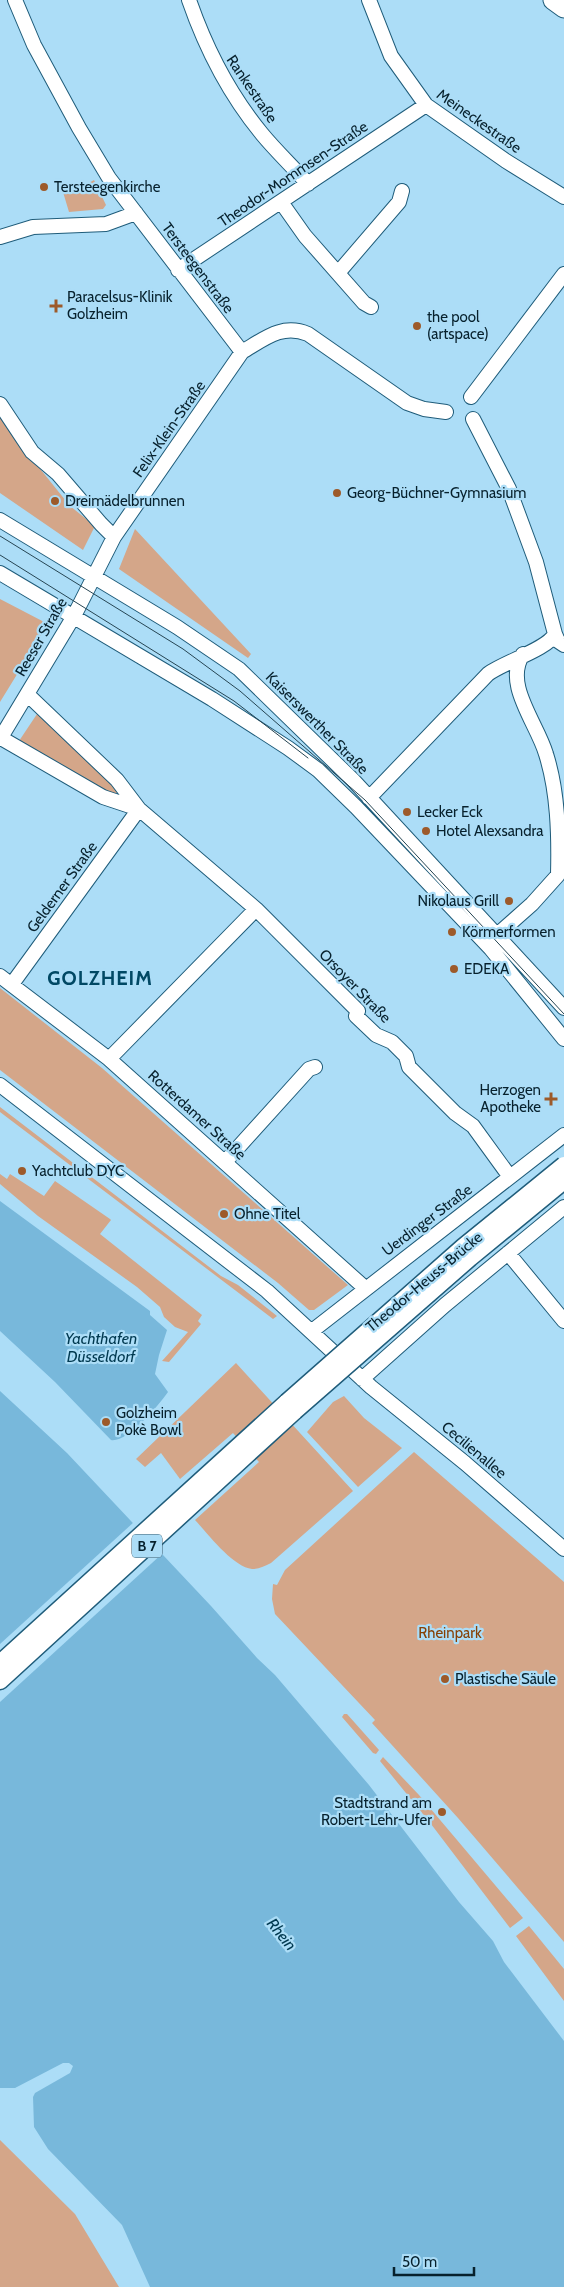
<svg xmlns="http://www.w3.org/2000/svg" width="564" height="2287" font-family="Cabin,sans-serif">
<rect width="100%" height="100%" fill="#acddf7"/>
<path fill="#d4a689" d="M 94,180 L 106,205 L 103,209 L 69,212 L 63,192 L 75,185 L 78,189 Z
M 0,410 L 29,455 L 70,506 L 95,526 L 83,550 L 0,493 Z
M 135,529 L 251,654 L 248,658 L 119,569 Z
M 0,599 L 48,624 L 0,702 Z
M 37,714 L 118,787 L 118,792 L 113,795 L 19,741 Z
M 0,988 L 102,1068 L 348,1285 L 314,1310 L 309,1310 L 278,1283 L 0,1070 Z
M 0,1107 L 221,1276 L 238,1285 L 277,1316 L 273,1319 L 0,1112 Z
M 0,1174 L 7,1179 L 10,1174 L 44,1196 L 55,1181 L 110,1219 L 111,1220 L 100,1234 L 202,1315 L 198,1321 L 201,1324 L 169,1362 L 162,1361 L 188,1332 L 175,1327 L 164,1317 L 160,1307 L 137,1287 L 38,1216 L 0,1184 Z
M 236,1363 L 353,1491 L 271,1563 C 265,1566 259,1569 252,1569 C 233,1567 208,1534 195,1520 L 259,1462 L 233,1433 L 180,1479 L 161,1453 L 145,1467 L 136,1459 Z
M 344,1396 L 364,1418 L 402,1448 L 358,1487 L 307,1432 L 333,1402 Z
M 414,1452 L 564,1582 L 564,1942 L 458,1818 L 372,1723 L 375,1720 L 275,1614 L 272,1599 L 273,1584 L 277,1585 L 285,1570 Z
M 344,1714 L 347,1714 L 379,1750 L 376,1754 L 373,1753 L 342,1717 Z
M 383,1757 L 419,1795 L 523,1918 L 510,1928 L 431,1824 L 380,1761 Z
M 529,1926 L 564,1969 L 564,2001 L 516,1936 Z
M 0,2140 L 75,2214 L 119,2287 L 0,2287 Z"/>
<path fill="#78b8db" d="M 0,1201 L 150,1311 L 150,1315 L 167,1330 L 159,1355 L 155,1374 L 168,1392 C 158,1406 127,1443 111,1440 L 55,1382 L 0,1331 Z
M 0,1391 L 67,1453 L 211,1606 L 257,1658 L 275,1675 L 369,1785 L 459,1902 L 493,1941 L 504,1962 L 564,2041 L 564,2287 L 150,2287 L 122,2225 L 48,2149 L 34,2127 L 33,2097 L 35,2093 L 70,2073 L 73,2066 L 69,2063 L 63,2063 L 15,2088 L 0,2088 Z"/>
<path fill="#acddf7" d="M 134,1522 L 164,1552 L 0,1702 L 0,1644 Z"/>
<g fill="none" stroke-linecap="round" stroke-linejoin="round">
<defs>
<path id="minor" d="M 15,0 L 34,45 L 79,128 L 109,178 L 242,352 C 264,339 282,323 308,334 L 407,403 L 424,409 L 446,412
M 189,0 C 206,49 229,94 262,134 C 276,151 293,167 308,184
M 369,0 L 391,56 L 426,105 L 506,161 L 564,197
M 281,202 L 305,236 L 364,303 L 371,307
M 0,237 L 33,227 L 106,224 L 136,213
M 178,270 L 426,105
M 338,273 L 399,202 L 402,191
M 471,397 L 564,274
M 0,404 L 32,452 L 58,474 L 101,524 L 114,537
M 473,419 L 509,489 L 536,562 L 555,634 L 558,641 L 564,645
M 0,520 L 177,627 L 239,669 L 353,780 L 564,1008
M 0,573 L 212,699 L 288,748 L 318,770 L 356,807 L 491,949 L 564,1039
M 27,694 L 117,780 L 139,809 L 256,909 L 358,1011 L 356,1016 L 376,1035 L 392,1042 L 406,1056 L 409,1067 L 455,1113 L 473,1126 L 510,1177
M 1,738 L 103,797 L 139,809
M 0,739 L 74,616 L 114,537 L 242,352
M 369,798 L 488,674 C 504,662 548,649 555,634
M 497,935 L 532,904 L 558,875 C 559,835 558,792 546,754 C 537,723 503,684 523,654
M 0,976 L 109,1059 L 365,1288
M 12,984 L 139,809
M 109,1059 L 256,909
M 0,1085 L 267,1291 L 371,1387 L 465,1463 L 564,1549
M 225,1162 L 309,1069 L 315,1067
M 508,1253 L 564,1321
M 312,1331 L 564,1135
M 362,1379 L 445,1305 L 564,1207"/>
<path id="major" d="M 0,1663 L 287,1402
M 0,1681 L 295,1411"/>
<path id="highway" d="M 553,0 L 564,8"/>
</defs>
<use href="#minor" stroke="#1f5c7a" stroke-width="16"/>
<use href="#major" stroke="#1f5c7a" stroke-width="19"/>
<use href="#highway" stroke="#1f5c7a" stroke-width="21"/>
<use href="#minor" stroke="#fff" stroke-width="14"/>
<use href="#major" stroke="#fff" stroke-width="16"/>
<use href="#highway" stroke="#fff" stroke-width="19"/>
<path stroke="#264553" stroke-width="1" d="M 0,536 L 183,649 L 240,691 L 365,800 L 564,1014
M 0,555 L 234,701 L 308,758"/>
<defs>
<path id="major-bridge" d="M 287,1402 L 463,1247 L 564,1165
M 295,1411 L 470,1258 L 564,1181"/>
</defs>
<use href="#major-bridge" stroke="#1f5c7a" stroke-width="19" stroke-linecap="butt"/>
<use href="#major-bridge" stroke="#fff" stroke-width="16"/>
</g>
<g fill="#9d5a2a" stroke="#acddf7" stroke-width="2">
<circle cx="44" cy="187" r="5"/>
<path d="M53.5 298.5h5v5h5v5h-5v5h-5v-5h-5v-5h5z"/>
<circle cx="417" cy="326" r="5"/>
<circle cx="337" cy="493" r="5"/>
<circle cx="55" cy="501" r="5"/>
<circle cx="407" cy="812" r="5"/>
<circle cx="426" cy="831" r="5"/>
<circle cx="509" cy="901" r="5"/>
<circle cx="452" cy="932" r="5"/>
<circle cx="454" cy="969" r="5"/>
<path d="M548.5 1091.5h5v5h5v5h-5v5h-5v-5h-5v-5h5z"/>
<circle cx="22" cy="1171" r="5"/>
<circle cx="224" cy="1214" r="5"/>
<circle cx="106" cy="1422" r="5"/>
<circle cx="445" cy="1679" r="5"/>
<circle cx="442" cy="1812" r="5"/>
</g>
<g text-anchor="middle" stroke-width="4.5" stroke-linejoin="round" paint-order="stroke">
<rect fill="#acddf7" stroke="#38596a" stroke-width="1" x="132" y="1534.5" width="30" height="23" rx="4"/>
<g font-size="14" font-weight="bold" fill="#07212d">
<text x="147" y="1551">B 7</text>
</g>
<g font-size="15" fill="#07212d" stroke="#acddf7">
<text transform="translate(252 89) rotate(56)" y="5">Rankestraße</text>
<text transform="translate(479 121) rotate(35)" y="5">Meineckestraße</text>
<text transform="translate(293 174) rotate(-34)" y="5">Theodor-Mommsen-Straße</text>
<text transform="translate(198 268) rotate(53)" y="5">Tersteegenstraße</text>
<text transform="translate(169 429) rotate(-55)" y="5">Felix-Klein-Straße</text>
<text transform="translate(41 637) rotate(-60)" y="5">Reeser Straße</text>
<text transform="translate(317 723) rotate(45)" y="5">Kaiserswerther Straße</text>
<text transform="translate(62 887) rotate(-54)" y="5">Gelderner Straße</text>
<text transform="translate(355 986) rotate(46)" y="5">Orsoyer Straße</text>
<text transform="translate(197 1115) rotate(42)" y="5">Rotterdamer Straße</text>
<text transform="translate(427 1220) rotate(-37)" y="5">Uerdinger Straße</text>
<text transform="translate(424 1282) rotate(-40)" y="5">Theodor-Heuss-Brücke</text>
<text transform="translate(474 1450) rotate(40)" y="5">Cecilienallee</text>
</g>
<g font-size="15" fill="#07212d" stroke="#acddf7" text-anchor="start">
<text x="54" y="192">Tersteegenkirche</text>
<text x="67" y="302">Paracelsus-Klinik<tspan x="67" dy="17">Golzheim</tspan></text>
<text x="427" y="322">the pool<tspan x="427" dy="17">(artspace)</tspan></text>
<text x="347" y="498">Georg-Büchner-Gymnasium</text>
<text x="65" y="506">Dreimädelbrunnen</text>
<text x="417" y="817">Lecker Eck</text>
<text x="436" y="836">Hotel Alexsandra</text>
<text x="499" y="906" text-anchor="end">Nikolaus Grill</text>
<text x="462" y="937">Körmerformen</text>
<text x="464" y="974">EDEKA</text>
<text x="541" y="1095" text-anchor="end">Herzogen<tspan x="541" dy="17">Apotheke</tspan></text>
<text x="32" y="1176">Yachtclub DYC</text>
<text x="234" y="1219">Ohne Titel</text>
<text x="116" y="1418">Golzheim<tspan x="116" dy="17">Pokè Bowl</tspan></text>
<text x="455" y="1684">Plastische Säule</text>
<text x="432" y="1808" text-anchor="end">Stadtstrand am<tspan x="432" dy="17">Robert-Lehr-Ufer</tspan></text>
</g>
<g font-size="15" fill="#864106" stroke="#acddf7">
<text x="450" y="1638">Rheinpark</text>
</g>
<g font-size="16" font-style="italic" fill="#003950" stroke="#acddf7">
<text x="101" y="1344">Yachthafen<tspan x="101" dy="18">Düsseldorf</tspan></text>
<text transform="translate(282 1934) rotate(51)" y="6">Rhein</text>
</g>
<g font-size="20" font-weight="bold" letter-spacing="1" fill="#004864" stroke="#acddf7">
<text x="100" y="985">GOLZHEIM</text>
</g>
</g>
<path d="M394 2267v8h80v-8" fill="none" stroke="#07212d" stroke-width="2.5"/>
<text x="402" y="2267" font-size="15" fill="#07212d" stroke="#acddf7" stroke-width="4" paint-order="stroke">50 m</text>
</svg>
